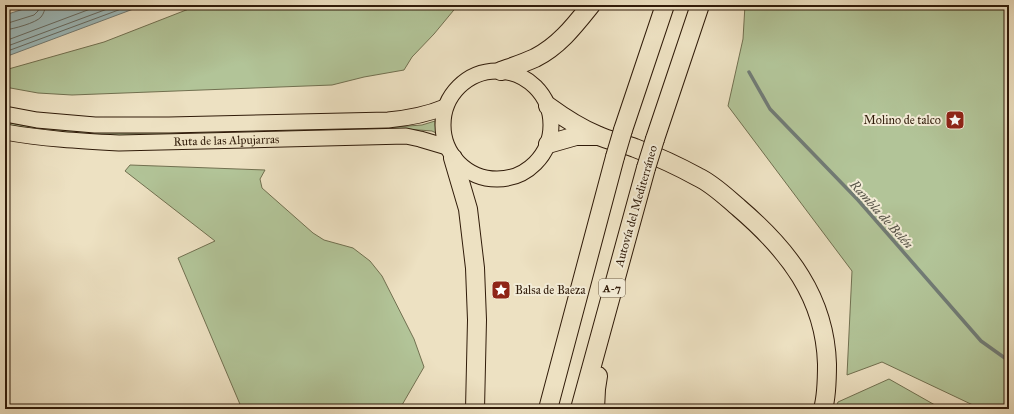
<svg xmlns="http://www.w3.org/2000/svg" width="1014" height="414" font-family="'IM FELL Great Primer',serif">
<rect width="100%" height="100%" fill="#ede1c2"/>
<filter id="stains"><feTurbulence type="fractalNoise" baseFrequency=".005" numOctaves="4"/><feColorMatrix values="0 0 0 0 .2 0 0 0 0 .09 0 0 0 0 .02 0 0 0 .5 -.17"/></filter>
<radialGradient id="worn" r=".72"><stop offset=".6" stop-color="#630" stop-opacity="0"/><stop offset="1" stop-color="#630" stop-opacity=".3"/></radialGradient>
<path fill="#b2c498" stroke="#717050" d="M 199,5 L 458,5 L 434,34 L 412,57 L 404,70 L 364,77 L 332,85 L 72,95 L 38,93 L 5,87 L 5,70 L 104,42 Z
M 745,5 L 1009,5 L 1009,409 L 977,409 L 975,406 L 882,362 L 847,375 L 852,271 L 728,106 L 743,39 Z
M 435,121 L 436,133 L 432,131 L 406,129 L 84,137 L 5,126 L 5,122 C 48,131 91,133 135,133 L 395,127 L 422,125 Z
M 130,165 L 265,170 L 260,179 L 262,188 L 313,233 L 324,240 L 353,248 L 370,261 L 382,276 L 414,339 L 424,367 L 402,405 L 395,409 L 242,409 L 178,258 L 215,241 L 125,171 Z
M 889,379 L 942,409 L 835,409 L 838,402 Z"/>
<path fill="#9dbbbd" stroke="#717b75" d="M 36,5 L 144,5 L 5,57 L 5,15 Z"/>
<g fill="none" stroke-linecap="round" stroke-linejoin="round">
<path stroke="#666b63" stroke-width="1" d="M 5,24 L 34,15 L 38,11 L 39,5
M 5,30 C 13,29 36,23 41,17 C 44,13 45,10 45,5
M 5,41 L 101,5
M 5,47 L 118,5
M 5,52 L 132,5"/>
<path stroke="#717b75" stroke-width="3.5" d="M 749,72 L 770,109 L 858,200 L 981,341 L 1009,361"/>
<defs>
<g id="primary">
<circle cx="497" cy="125" r="54"/>
<path d="M 5,114 L 37,120 L 95,125 L 169,125 L 388,120 C 409,118 426,115 445,107"/>
<path id="s1" d="M 5,132 C 43,139 81,141 119,143 L 406,136 L 420,139 L 447,147"/>
</g>
<path id="motorway" d="M 501,71 C 512,67 524,63 535,58 C 559,46 575,25 591,5
M 548,106 C 563,117 580,128 597,135 C 609,141 623,143 635,148 C 656,156 678,166 698,177 C 713,184 726,197 739,208 C 788,250 825,297 827,364 C 827,379 827,395 823,409
M 623,130 L 665,5
M 655,139 L 700,5
M 548,144 L 576,136 L 598,136
M 453,158 L 468,209 L 475,268 L 477,320 L 475,409
M 548,409 L 615,157
M 580,409 L 646,168
M 595,409 L 596,389 L 598,376"/>
</defs>
<use href="#primary" stroke="#301b09" stroke-width="17"/>
<use href="#motorway" stroke="#301b09" stroke-width="20"/>
<use href="#primary" stroke="#ede1c2" stroke-width="15"/>
<use href="#motorway" stroke="#ede1c2" stroke-width="18"/>
<defs>
<path id="motorway-bridge" d="M 615,157 L 623,130
M 646,168 L 655,139"/>
</defs>
<use href="#motorway-bridge" stroke="#301b09" stroke-width="20" stroke-linecap="butt"/>
<use href="#motorway-bridge" stroke="#ede1c2" stroke-width="18"/>
</g>
<defs>
<symbol id="sight-square" viewBox="-11 -11 22 22"><rect x="-9" y="-9" width="18" height="18" rx="4" fill="#8f2418" stroke="#f3ecd7"/><path d="M0-6L1.8-2.2L6-1.7L2.9 1.2L3.7 5.4L0 3.3L-3.7 5.4L-2.9 1.2L-6-1.7L-1.8-2.2Z" fill="#fff"/></symbol>
</defs>
<g fill-rule="evenodd">
<use href="#sight-square" x="944" y="109" width="22" height="22"/>
<use href="#sight-square" x="490" y="279" width="22" height="22"/>
</g>
<g text-anchor="middle" stroke-width="4" stroke-linejoin="round" paint-order="stroke">
<rect fill="#f3ecd7" stroke="#6a5a47" stroke-width="1" x="599" y="279" width="26" height="18" rx="3"/>
<g font-size="11" font-weight="bold" fill="#301b09">
<text x="612" y="292">A-7</text>
</g>
<g font-size="12" fill="#301b09" stroke="#f3ecd7" text-anchor="end">
<text x="941" y="124">Molino de talco</text>
<text x="515" y="294" text-anchor="start">Balsa de Baeza</text>
</g>
<g font-size="12" fill="#301b09" stroke="#f3ecd7">
<text dy="4" stroke="none"><textPath href="#s1" startOffset="222">Ruta de las Alpujarras</textPath></text>
<text transform="translate(636 206) rotate(-74)" y="4">Autovía del Mediterráneo</text>
</g>
<g font-size="13" font-style="italic" fill="#565348" stroke="#f3ecd7">
<text transform="translate(882 214) rotate(48)" y="5">Rambla de Belén</text>
</g>
</g>
<rect width="1014" height="414" fill="none" stroke="#ede1c2" stroke-width="20"/>
<rect x="6" y="6" width="1002" height="402" fill="none" stroke="#301b09" stroke-width="2"/>
<rect x="10" y="10" width="994" height="394" fill="none" stroke="#301b09"/>
<rect width="100%" height="100%" filter="url(#stains)"/>
<rect width="100%" height="100%" fill="url(#worn)"/>
</svg>
